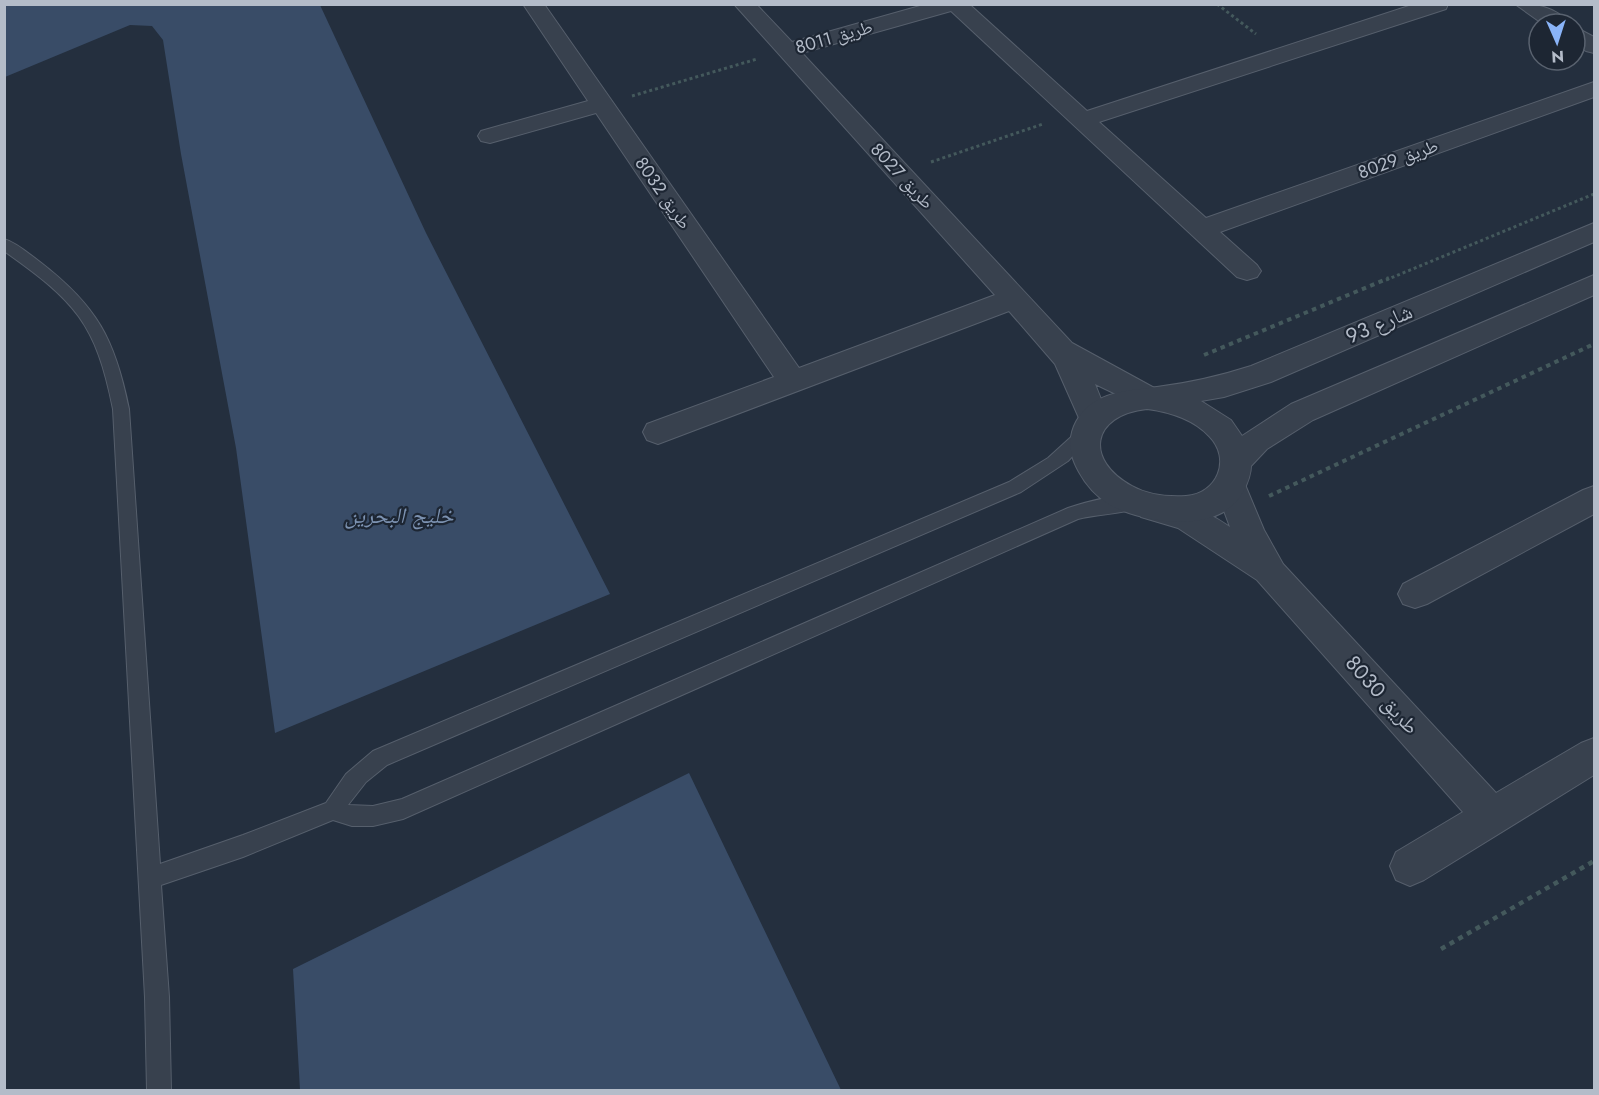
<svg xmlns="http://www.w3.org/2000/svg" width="1599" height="1095" font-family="Jost,'Noto Naskh Arabic',sans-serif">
<rect width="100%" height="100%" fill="#242f3e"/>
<path fill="#394c67" d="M 5,4 L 320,5 L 426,233 L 610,594 L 275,733 L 236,448 L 181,154 L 163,40 L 152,26 L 130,25 L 5,77 Z
M 689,773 L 841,1090 L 300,1090 L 293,969 Z"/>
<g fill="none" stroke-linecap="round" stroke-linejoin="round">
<defs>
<path id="service" d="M 4,239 C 17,243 29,254 40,262 C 97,306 115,339 129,409 L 160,864 L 243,835 L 326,803 L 346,774 L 373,751 L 1009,482 L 1048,458 L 1081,428 L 1087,426 L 1093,428 L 1095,432 L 1068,461 L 1021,492 L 387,765 L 366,782 L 348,805 L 373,806 L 402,799 L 1068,508 C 1086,502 1121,492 1139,498 L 1142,503 L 1139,508 C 1120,514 1098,514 1078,519 L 403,819 L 373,826 L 352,826 L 333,820 L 243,857 L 161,885 L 169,997 L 171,1090 L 147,1090 L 145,997 L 113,409 C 96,323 75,301 4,251 Z"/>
<path id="minor" d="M 523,4 L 544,4 L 799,368 L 995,295 L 734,4 L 756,4 L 792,42 L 927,4 L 969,4 L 1087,111 L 1415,4 L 1448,4 L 1446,9 L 1099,122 L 1206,218 L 1594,82 L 1594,97 L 1220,232 L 1257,265 L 1261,271 L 1257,277 L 1247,280 L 1237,277 L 951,11 L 802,53 L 1072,343 L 1158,390 L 1162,398 L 1158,406 L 1147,409 L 1095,384 L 1109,419 L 1105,427 L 1094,430 L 1083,427 L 1055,364 L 1009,311 L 658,444 L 647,440 L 643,432 L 647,424 L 774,377 L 596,113 L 490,143 L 481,141 L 478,136 L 481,131 L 588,101 Z
M 1515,4 C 1535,4 1556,6 1569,24 L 1543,24 Z
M 1575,27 L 1594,37 L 1594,53 L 1586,51 L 1575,44 Z
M 1230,472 L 1241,475 L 1264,530 L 1283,564 L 1496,793 L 1581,743 L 1594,738 L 1594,775 L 1424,880 L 1410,886 L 1396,880 L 1390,866 L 1396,852 L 1463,812 L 1257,580 L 1178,528 L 1141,517 L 1136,508 L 1141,499 C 1167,490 1208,512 1230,527 L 1214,484 L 1219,475 Z
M 1594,486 L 1594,514 L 1427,604 L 1415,608 L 1403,604 L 1398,594 L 1403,584 L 1583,490 Z"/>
<path id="tertiary" d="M 1594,223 L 1594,242 L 1271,382 L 1224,397 L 1201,401 L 1231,420 L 1242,436 L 1291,404 L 1594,275 L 1594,295 L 1313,420 L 1267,449 L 1251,466 C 1251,475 1247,484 1243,492 C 1220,535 1146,524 1110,505 C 1097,497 1086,485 1079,472 C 1073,461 1069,451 1071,437 C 1073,423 1083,408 1096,401 C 1116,390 1136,390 1157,387 C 1189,383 1220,376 1251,366 ZM 1147,409 C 1170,412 1193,419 1209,436 C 1232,459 1217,494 1186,496 C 1168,497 1148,495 1132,486 C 1084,460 1091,415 1147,409 Z"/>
</defs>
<use href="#service" stroke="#565f6c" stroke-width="2"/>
<use href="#minor" stroke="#565f6c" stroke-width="2"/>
<use href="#tertiary" stroke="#565f6c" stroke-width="2"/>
<path stroke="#44595c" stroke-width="3" stroke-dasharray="3 3" stroke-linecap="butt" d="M 1217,4 L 1256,34
M 632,96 L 757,59
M 931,162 L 1043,124
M 1386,280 L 1594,194"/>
<path stroke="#44595c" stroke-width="4" stroke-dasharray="4.5 4.5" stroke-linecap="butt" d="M 1204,355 L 1389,278
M 1269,496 L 1594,344"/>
<path stroke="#44595c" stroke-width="4.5" stroke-dasharray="5 5" stroke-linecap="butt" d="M 1441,949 L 1594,861"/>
<use href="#service" fill="#38414e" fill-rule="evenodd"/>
<use href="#minor" fill="#38414e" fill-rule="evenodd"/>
<use href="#tertiary" fill="#38414e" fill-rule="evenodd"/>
</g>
<g text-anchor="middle" stroke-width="4.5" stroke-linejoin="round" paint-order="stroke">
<g font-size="18" fill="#b4bcc9" stroke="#1d2633">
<text transform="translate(834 37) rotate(-16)" y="6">طريق 8011</text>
<text transform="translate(1398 159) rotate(-20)" y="6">طريق 8029</text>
<text transform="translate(902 176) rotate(47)" y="6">طريق 8027</text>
<text transform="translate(663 193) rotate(55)" y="6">طريق 8032</text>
</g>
<g font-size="21" fill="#b4bcc9" stroke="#1d2633">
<text transform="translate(1379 324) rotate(-23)" y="7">شارع 93</text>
<text transform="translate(1382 695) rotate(48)" y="7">طريق 8030</text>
</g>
<g font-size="22" font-style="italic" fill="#7c92b1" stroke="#1d2633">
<text x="399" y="523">خليج البحرين</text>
</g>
</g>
<rect width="1599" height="1095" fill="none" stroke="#b4bcc9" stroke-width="12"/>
<g transform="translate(1557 42) rotate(177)"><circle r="28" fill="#1d2633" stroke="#59626f" stroke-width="1.5"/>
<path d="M0-4.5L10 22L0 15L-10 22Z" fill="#8ab4f8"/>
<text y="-9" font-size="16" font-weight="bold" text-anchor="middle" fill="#b4bcc9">N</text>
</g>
</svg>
